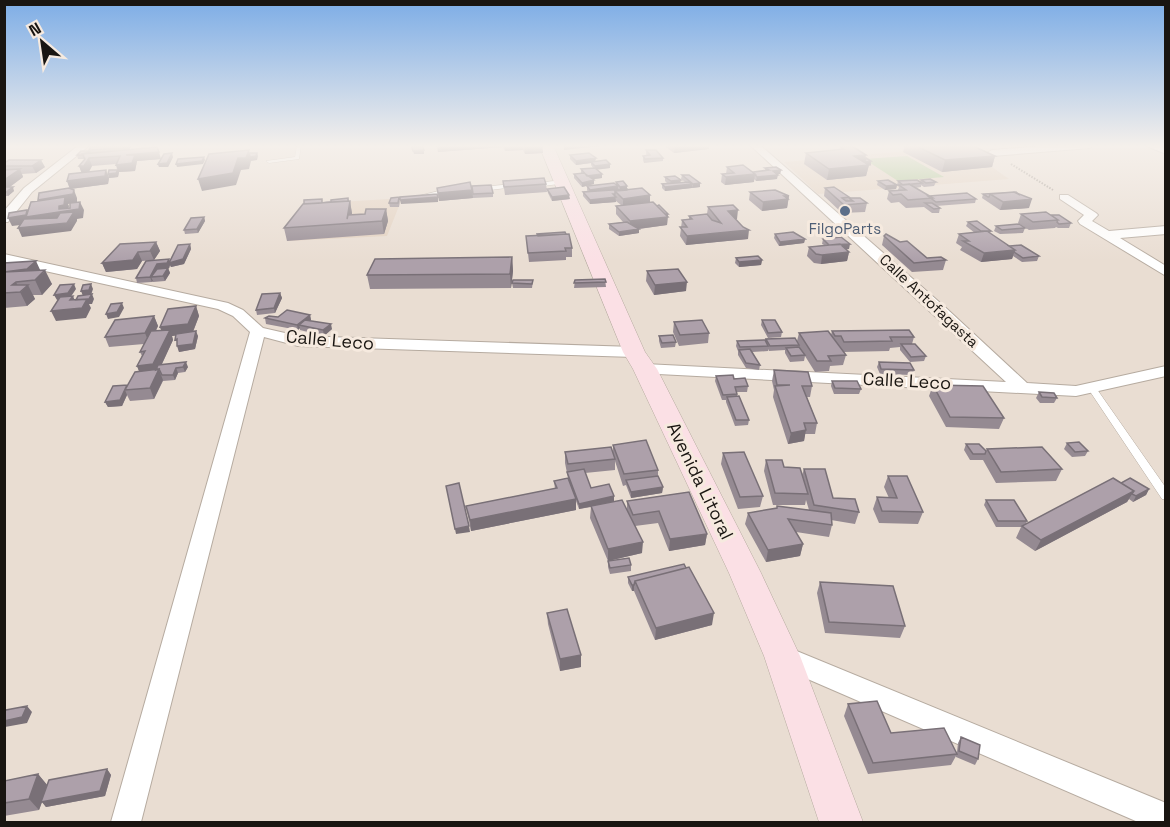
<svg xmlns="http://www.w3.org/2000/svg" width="1170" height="827" font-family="'Space Grotesk',sans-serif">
<rect width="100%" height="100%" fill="#e9ddd2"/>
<path fill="#e3d1c0" d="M 962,146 L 1009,179 L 818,194 L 784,162 Z
M 389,199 L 401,201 L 387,236 L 287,241 L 305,204 Z"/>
<path fill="#a7c58e" d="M 907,156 L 944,177 L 898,181 L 864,159 Z"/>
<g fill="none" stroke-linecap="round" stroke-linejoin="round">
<defs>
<path id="lane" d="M 297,145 L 301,145 L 299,159 L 269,163 L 266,161 L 295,157 Z
M 564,180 L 566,181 L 566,183 L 536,187 L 533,185 L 536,183 Z
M 513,184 L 515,185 L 515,187 L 482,191 L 479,189 L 482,187 Z
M 447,189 L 449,190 L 449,192 L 418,199 L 415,197 Z
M 1091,384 L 1094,385 L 1166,488 L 1166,499 L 1162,499 L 1087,387 Z"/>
<path id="street" d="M 79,145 L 90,145 L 32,192 L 8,222 L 4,222 L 4,211 L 24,188 Z
M 750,145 L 760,145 L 946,308 L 1027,383 L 1076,386 L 1166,366 L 1166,376 L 1076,396 L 639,373 L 637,369 L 645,364 L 1006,382 Z
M 1058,145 L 1095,145 L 1090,148 L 992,156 L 987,153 L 992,150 Z
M 1147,145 L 1166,147 L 1166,154 L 1149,147 Z
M 1060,195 L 1068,195 L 1096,213 L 1098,215 L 1092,221 L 1109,231 L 1166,226 L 1166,234 L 1120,238 L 1166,266 L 1166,276 L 1080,224 L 1078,221 L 1084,215 L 1060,199 Z
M 4,254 L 228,303 L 243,310 L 263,328 L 298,336 L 634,347 L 642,352 L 634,357 L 298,346 L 264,337 L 141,822 L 111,822 L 250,332 L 233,316 L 218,309 L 4,262 Z
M 782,645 L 1166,803 L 1166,822 L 1138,822 L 773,664 L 769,656 L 773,648 Z"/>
<path id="secondary" d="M 539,145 L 553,145 L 645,352 L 657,369 L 761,573 L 800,656 L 863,822 L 819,822 L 764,656 L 729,573 L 633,369 L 623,352 Z"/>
</defs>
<use href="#lane" stroke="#b6aba0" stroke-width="1"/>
<use href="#street" stroke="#b6aba0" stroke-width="2"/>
<use href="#secondary" stroke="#b6aba0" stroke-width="1"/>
<path stroke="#9d948b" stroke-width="2" stroke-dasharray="1.5 1.5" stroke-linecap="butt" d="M 1011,164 L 1053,190"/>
<use href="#lane" fill="#fff" fill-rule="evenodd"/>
<use href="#street" fill="#fff" fill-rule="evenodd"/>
<use href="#secondary" fill="#fbe0e5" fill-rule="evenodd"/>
</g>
<path fill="#958a92" d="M 132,145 L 129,149 L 161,159 L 173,157 L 168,167 L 159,167 L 158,164 L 161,159 L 137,161 L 135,171 L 119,172 L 118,177 L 109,178 L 108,174 L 117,170 L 116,164 L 92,166 L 88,172 L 109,178 L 108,184 L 70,189 L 67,181 L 82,173 L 79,166 L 85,159 L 78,159 L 77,155 L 89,151 L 89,150 Z
M 436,145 L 542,145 L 543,153 L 525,154 L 523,150 L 505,151 L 503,147 L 438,152 Z
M 663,145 L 715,145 L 709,145 L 709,149 L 674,153 Z
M 905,145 L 971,145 L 995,156 L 992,167 L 942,172 L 903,152 Z
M 841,147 L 866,158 L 871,165 L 869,165 L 866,176 L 827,180 L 804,164 L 806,153 L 840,150 Z
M 646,150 L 663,158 L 663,161 L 644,163 L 643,160 L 643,156 L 647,156 L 646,154 Z
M 570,155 L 596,158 L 595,161 L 610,168 L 597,169 L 602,174 L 602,178 L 593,179 L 594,184 L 582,187 L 574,178 L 574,174 L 581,174 L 581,169 L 593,168 L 591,165 L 591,163 L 576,165 L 570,159 Z
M 9,160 L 45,167 L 36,173 L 22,174 L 23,177 L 10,187 L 14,191 L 8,196 L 4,196 L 4,163 Z
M 727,167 L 753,172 L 765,171 L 765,168 L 781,170 L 780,174 L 777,174 L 777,179 L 756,181 L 754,179 L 754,182 L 725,185 L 721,182 L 722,174 L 726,174 Z
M 682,175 L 700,183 L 700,187 L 665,191 L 662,188 L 662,184 L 668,184 L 665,181 L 665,177 L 680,182 L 685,182 L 681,179 Z
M 921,180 L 936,182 L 934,186 L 924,187 L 921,185 L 921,187 L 915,188 L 928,196 L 976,199 L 975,203 L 936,206 L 940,208 L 939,213 L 932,213 L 924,207 L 906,208 L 899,202 L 891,203 L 887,199 L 889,191 L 898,190 L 899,187 L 897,185 L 898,181 L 920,182 Z
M 503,181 L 546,184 L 547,192 L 505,195 Z
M 878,181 L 897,185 L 896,189 L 885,190 L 877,185 Z
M 616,182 L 627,186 L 627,190 L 650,195 L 650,202 L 668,214 L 667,225 L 639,229 L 639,233 L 619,236 L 609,229 L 609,224 L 623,222 L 616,214 L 616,206 L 621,205 L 616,201 L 616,202 L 590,204 L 583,196 L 583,192 L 588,192 L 587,190 L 587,186 L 616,185 Z
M 437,188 L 472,190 L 493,193 L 493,197 L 473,198 L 472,191 L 473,198 L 439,201 Z
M 825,188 L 849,197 L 848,201 L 849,198 L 867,203 L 865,212 L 842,213 L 824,196 Z
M 547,189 L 570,199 L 552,201 L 548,193 Z
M 750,192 L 789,196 L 787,208 L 762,211 L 749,200 Z
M 1016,192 L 1029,208 L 1000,210 L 982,198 L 983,194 Z
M 348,198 L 349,201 L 350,201 L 352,215 L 365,214 L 386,209 L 388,221 L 384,234 L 287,241 L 284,228 L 323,202 Z
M 400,201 L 399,207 L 390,207 L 389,203 Z
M 708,207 L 737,219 L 735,219 L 748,239 L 686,245 L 680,236 L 682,220 L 689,219 L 689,216 L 707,214 Z
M 1021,214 L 1051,215 L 1071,223 L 1069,228 L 1058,228 L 1056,227 L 1055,228 L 1029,230 L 1018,223 Z
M 204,217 L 205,221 L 198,233 L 185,234 L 184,230 Z
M 968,222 L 991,231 L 990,233 L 1009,246 L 1039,256 L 1037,261 L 1022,262 L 1013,256 L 1012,259 L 981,262 L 960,250 L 962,247 L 956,243 L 959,234 L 975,233 L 966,226 Z
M 996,226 L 1025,228 L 1023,233 L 1000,234 L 994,231 Z
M 775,234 L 805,239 L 804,243 L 779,246 L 774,238 Z
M 526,236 L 572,248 L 572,257 L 566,257 L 566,260 L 529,262 Z
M 884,236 L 927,258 L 946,260 L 943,270 L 912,272 L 882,245 Z
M 823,239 L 849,249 L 846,249 L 849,252 L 847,261 L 821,264 L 814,263 L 807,256 L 809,247 L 824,245 L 822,244 Z
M 156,242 L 160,251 L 154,260 L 142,261 L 137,269 L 106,272 L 102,263 Z
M 190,244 L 191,249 L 184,264 L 171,267 L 170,265 L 169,268 L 164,268 L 168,268 L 170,273 L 165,281 L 153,282 L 153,281 L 152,282 L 137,283 L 136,278 L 169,259 L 170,261 Z
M 512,257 L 513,271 L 511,288 L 370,289 L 367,275 Z
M 736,258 L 762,260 L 761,265 L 739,267 L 735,263 Z
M 4,263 L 40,270 L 52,284 L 42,295 L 33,295 L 35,299 L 27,306 L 4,308 Z
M 647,271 L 686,291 L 654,295 L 646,281 Z
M 605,279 L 606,287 L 574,288 L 575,280 Z
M 533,280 L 532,288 L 513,288 L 512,283 Z
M 280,293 L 282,298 L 275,313 L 257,315 L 256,310 Z
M 196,306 L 199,316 L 193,332 L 198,336 L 195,349 L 179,352 L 176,335 L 172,336 L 173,340 L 162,364 L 188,367 L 185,372 L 178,373 L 175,380 L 163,381 L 154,399 L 130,401 L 127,395 L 122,406 L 108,407 L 105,402 L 128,386 L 139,371 L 137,366 L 142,356 L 140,352 L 144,344 L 109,347 L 105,337 L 154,316 L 158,326 L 156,331 L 161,330 L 160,327 Z
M 310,315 L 311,320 L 309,321 L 332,329 L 324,336 L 300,330 L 300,328 L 298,330 L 266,324 L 265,318 Z
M 762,320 L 782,332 L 781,337 L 768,338 L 761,325 Z
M 674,322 L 709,333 L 708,343 L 679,346 L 673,332 Z
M 832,331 L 914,337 L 912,344 L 926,356 L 924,361 L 910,362 L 900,350 L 900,347 L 890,348 L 889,351 L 843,352 L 846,355 L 843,365 L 830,366 L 829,371 L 815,372 L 805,356 L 804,361 L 790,362 L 785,353 L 785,350 L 769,351 L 768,349 L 768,351 L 752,352 L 760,365 L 759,370 L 746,368 L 738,355 L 738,351 L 736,346 L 737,341 L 766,341 L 766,339 L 797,341 L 799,333 L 831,335 Z
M 659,336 L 676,342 L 675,347 L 661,348 L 659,341 Z
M 879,362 L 914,370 L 912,375 L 880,374 L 877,367 Z
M 774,370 L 812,386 L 810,397 L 807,397 L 817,423 L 815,434 L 805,434 L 804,441 L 788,444 L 773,397 L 774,390 L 772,381 Z
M 716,376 L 734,379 L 748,386 L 747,392 L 737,392 L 737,396 L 749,420 L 748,425 L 735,426 L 726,402 L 726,400 L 722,400 L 715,381 Z
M 832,381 L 861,389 L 859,394 L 834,394 L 831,386 Z
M 933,385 L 1004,418 L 999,429 L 946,427 L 929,396 Z
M 1039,392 L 1057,398 L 1054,403 L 1040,403 L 1036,398 Z
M 1067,443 L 1088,451 L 1085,456 L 1072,457 L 1064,449 Z
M 966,444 L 986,451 L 987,449 L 1062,469 L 1056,481 L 996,483 L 983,460 L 970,460 L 964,450 Z
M 613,445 L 658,470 L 658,476 L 663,487 L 662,493 L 631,498 L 626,485 L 623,486 L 615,461 L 615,470 L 585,473 L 591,488 L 614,496 L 614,501 L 627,509 L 627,501 L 689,492 L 707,534 L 705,545 L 669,551 L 658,523 L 635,526 L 642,553 L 608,561 L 590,518 L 591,507 L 579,509 L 576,501 L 576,510 L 471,531 L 466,506 L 555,489 L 554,481 L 568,478 L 565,463 L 565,452 L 613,453 Z
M 723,453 L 763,496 L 760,507 L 738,509 L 721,464 Z
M 766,460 L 802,475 L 804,469 L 833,498 L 859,512 L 855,524 L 831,520 L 832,525 L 829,537 L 796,532 L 803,544 L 800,556 L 766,562 L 745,524 L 748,513 L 777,508 L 777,506 L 809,510 L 806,500 L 805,505 L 773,505 L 764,471 Z
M 888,476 L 923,512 L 918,524 L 879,523 L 873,509 L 877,497 L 889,498 L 884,487 Z
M 1121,483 L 1149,489 L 1146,495 L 1133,502 L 1129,499 L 1127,502 L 1035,551 L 1016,538 L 1021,527 L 996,527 L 984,505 L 986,500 L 1027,521 L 1026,524 Z
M 608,561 L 631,565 L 631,571 L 610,574 L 608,567 Z
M 628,577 L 712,625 L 655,640 L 634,591 L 632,591 L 628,583 Z
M 820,582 L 905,626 L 900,638 L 825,633 L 817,593 Z
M 547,613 L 581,655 L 581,667 L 560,671 L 548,624 Z
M 848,704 L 891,733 L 957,752 L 958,743 L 961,737 L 978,759 L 975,765 L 956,757 L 956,756 L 951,765 L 868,774 L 844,716 Z
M 107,769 L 111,775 L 105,796 L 46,807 L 42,802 L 39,810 L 4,816 L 4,781 L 38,774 L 47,785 Z"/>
<path fill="#797077" d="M 124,145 L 139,145 L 132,145 L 125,155 L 122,148 Z
M 438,145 L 503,145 L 503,147 L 438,152 Z
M 504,145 L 523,145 L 523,150 L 505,151 Z
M 542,145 L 543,153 L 525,154 L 525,147 Z
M 578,145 L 610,145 L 564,150 L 564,146 Z
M 686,145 L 715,145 L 709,145 L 709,149 L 674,153 L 675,146 Z
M 249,150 L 250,157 L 257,153 L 258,156 L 257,160 L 251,161 L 249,169 L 241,170 L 236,185 L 202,191 L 198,179 Z
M 424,150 L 424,154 L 414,154 L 413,151 Z
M 159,152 L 161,159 L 137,161 L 135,171 L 119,172 L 118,177 L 109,178 L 108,174 L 118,170 L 116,165 L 126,155 Z
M 172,153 L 173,157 L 168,167 L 159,167 L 158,164 Z
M 866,155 L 864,165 L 865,162 L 871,161 L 871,165 L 869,165 L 866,176 L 827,180 L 829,169 L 854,156 Z
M 995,156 L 992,167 L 942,172 L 945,160 Z
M 204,157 L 205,160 L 203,164 L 177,167 L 176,164 Z
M 89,158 L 92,166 L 88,174 L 82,174 L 79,166 Z
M 596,158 L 595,162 L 591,162 L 591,163 L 576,165 L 576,161 Z
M 41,160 L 45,167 L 36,173 L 32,166 Z
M 610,164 L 610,168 L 595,170 L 595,166 Z
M 20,169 L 23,177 L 4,191 L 4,180 Z
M 106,170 L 109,178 L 108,184 L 70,189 L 67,181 Z
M 781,170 L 780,174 L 772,175 L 773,171 Z
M 602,174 L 602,178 L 587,180 L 587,176 Z
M 755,174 L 754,182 L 725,185 L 726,177 Z
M 778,175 L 777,179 L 756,181 L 757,177 Z
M 594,180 L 594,184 L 582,187 L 582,183 Z
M 681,180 L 680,184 L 670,185 L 671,181 Z
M 700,183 L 700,187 L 692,188 L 693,184 Z
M 692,184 L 692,188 L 665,191 L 665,187 Z
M 897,185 L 896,189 L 885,190 L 886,186 Z
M 618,186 L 618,190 L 590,194 L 590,190 Z
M 627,186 L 627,190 L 620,191 L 620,187 Z
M 13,187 L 14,191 L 8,196 L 6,192 Z
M 74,190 L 77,198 L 77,202 L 68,204 L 69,206 L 68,211 L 80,202 L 84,210 L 83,218 L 77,219 L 77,221 L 71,231 L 22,237 L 18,228 L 29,224 L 12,226 L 8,218 L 27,210 L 30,217 L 42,208 L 38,200 Z
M 472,190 L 473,198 L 439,201 L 438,193 Z
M 613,194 L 615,194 L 616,202 L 590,204 L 590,200 Z
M 569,195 L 570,199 L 552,201 L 552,197 Z
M 650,195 L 650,203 L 623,207 L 623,199 Z
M 784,196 L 789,196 L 787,208 L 762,211 L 763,202 Z
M 438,197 L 438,202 L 401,204 L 400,200 Z
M 1032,199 L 1029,208 L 1000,210 L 1003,202 Z
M 350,201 L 352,213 L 351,223 L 347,219 Z
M 386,209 L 388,221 L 384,234 L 382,221 Z
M 738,210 L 737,219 L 727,220 L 728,211 Z
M 668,214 L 667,225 L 630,230 L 630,221 Z
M 204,217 L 205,221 L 198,233 L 197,229 Z
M 639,229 L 639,233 L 619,236 L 619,232 Z
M 749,230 L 748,239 L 686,245 L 687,236 Z
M 805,239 L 804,243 L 779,246 L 780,242 Z
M 156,242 L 160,251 L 154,260 L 150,251 Z
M 190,244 L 191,249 L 184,264 L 171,267 L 170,265 L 169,268 L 159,269 L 151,277 L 153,281 L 152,282 L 150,277 L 157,264 L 169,259 L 170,263 Z
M 850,244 L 849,249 L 830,251 L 831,246 Z
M 1015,250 L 1012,259 L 981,262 L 984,253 Z
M 138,252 L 142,261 L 137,269 L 106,272 L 102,263 Z
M 849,252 L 847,261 L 821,264 L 822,255 Z
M 512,257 L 513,271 L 511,288 L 510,274 Z
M 762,260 L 761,265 L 739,267 L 739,262 Z
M 36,261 L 42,274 L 45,270 L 52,284 L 42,295 L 35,280 L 16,282 L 21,292 L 28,285 L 35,299 L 27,306 L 20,292 L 15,292 L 4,272 Z
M 168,268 L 170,273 L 165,281 L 163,276 Z
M 687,282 L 686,291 L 654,295 L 655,285 Z
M 74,284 L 76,289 L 70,298 L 57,300 L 54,295 Z
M 91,284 L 93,289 L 91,295 L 83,296 L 81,291 Z
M 280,293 L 282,298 L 275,313 L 274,308 Z
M 92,294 L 94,299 L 92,304 L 89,304 L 91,308 L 86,318 L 56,321 L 51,311 L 70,300 L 73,296 L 75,301 Z
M 122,303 L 124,308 L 119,317 L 108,319 L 106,314 Z
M 196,306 L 199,316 L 192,334 L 172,336 L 173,340 L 159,370 L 163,380 L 154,399 L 150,388 L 141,376 L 137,366 L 164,337 L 160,327 Z
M 310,315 L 311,320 L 303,326 L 299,325 L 300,328 L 298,330 L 297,325 Z
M 154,316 L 158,326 L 149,343 L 145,333 Z
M 331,324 L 332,329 L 324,336 L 323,330 Z
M 196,331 L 198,336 L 195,349 L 179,352 L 177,346 Z
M 186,362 L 188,367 L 185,372 L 183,367 Z
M 176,368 L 178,373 L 175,380 L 173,375 Z
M 125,390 L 127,395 L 122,406 L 108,407 L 105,402 Z
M 806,430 L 804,441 L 788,444 L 791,433 Z
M 663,487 L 662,493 L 631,498 L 631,492 Z
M 1149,489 L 1146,495 L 1133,502 L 1136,496 Z
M 1134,491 L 1127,502 L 1035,551 L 1041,540 Z
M 614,496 L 614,502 L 579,509 L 579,504 Z
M 576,499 L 576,510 L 471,531 L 470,520 Z
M 469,526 L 470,532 L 456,534 L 455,529 Z
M 707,534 L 705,545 L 669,551 L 670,539 Z
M 643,542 L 642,553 L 608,561 L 608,549 Z
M 803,544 L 800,556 L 766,562 L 768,550 Z
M 632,585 L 634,585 L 634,591 L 632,591 Z
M 714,613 L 712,625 L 655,640 L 656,628 Z
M 581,655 L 581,667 L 560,671 L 560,659 Z
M 27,706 L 32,712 L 27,723 L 5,727 L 4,726 L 4,721 Z
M 107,769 L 111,775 L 105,796 L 46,807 L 42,802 L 39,810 L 29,799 L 38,774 L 48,786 Z"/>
<path fill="#ada0aa" stroke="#797077" stroke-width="1.5" d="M 92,145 L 124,145 L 122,148 L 89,150 Z
M 411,145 L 422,145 L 424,150 L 413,151 Z
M 524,145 L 542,145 L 525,147 Z
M 563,145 L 578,145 L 564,146 Z
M 914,145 L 971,145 L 995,156 L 945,160 Z
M 852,146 L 866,155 L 854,156 L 869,165 L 829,169 L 806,153 L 844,149 L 841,147 Z
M 157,147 L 159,152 L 126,155 L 135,155 L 132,163 L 116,165 L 120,156 L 89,158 L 84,166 L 79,166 L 85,159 L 82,154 Z
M 249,150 L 246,158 L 238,158 L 233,173 L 198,179 L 209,154 Z
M 646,150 L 656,150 L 663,158 L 645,159 L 643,156 L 650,155 Z
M 81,151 L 89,151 L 90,152 L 82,154 L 83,155 L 77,155 Z
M 172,153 L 167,163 L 158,164 L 164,154 Z
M 249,153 L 257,153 L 256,156 L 250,157 Z
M 589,153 L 596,158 L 576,161 L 570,155 Z
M 204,157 L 202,161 L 176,164 L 178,159 Z
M 866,158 L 871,161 L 865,162 Z
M 9,160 L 41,160 L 32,166 L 4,166 L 4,163 Z
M 606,160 L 610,164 L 595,166 L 591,162 Z
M 743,165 L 755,174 L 726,177 L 722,174 L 734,173 L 727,167 Z
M 776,167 L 781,170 L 773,171 L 778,175 L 757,177 L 753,172 L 769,170 L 765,168 Z
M 595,168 L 602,174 L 587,176 L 581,169 Z
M 20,169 L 4,180 L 4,170 Z
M 106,170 L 105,176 L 67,181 L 69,174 Z
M 109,170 L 118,170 L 116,173 L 108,174 Z
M 584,173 L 594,180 L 582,183 L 574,174 Z
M 682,175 L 689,175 L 700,183 L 693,184 Z
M 675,176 L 681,180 L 671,181 L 665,177 Z
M 544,178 L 546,184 L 504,187 L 503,181 Z
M 930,179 L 936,182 L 926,183 L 921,180 Z
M 888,180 L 897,185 L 886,186 L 878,181 Z
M 917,180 L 922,183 L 903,185 L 898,181 Z
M 623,181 L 627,186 L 620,187 L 616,182 Z
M 470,182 L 472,190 L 438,193 L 437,188 Z
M 689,182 L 692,184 L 665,187 L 662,184 Z
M 614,183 L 618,186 L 590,190 L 587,186 Z
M 909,184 L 933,198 L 908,200 L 901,194 L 893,195 L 889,191 L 906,190 L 899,185 Z
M 491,185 L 493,193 L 473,194 L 472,186 Z
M 6,187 L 13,187 L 6,192 L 4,192 L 4,188 Z
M 564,187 L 569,195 L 552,197 L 547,189 Z
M 834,187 L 849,197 L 842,198 L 846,201 L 853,201 L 849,198 L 860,198 L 867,203 L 844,205 L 825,188 Z
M 69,188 L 74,190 L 73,194 L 38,200 L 39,193 Z
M 642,188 L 650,195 L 623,199 L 615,191 Z
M 627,189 L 627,190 L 615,191 L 615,194 L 613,194 L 616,197 L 590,200 L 583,192 Z
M 775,190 L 789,196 L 784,196 L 788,199 L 763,202 L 750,192 Z
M 1014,192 L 1032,199 L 1003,202 L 990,194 Z
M 1014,192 L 990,194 L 989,197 L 988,197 L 983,194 L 1016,192 L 1020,195 Z
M 967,193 L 976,199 L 936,202 L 928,196 Z
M 437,194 L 438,197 L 400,200 L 400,197 Z
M 65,197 L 64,205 L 59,206 L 59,209 L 70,208 L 70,203 L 80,202 L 79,209 L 26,217 L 31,202 Z
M 399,197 L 398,203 L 389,203 L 391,198 Z
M 348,198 L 348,201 L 331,202 L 331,200 Z
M 322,199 L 322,203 L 304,204 L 304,200 Z
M 350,201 L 347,219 L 348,215 L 365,214 L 366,209 L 386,209 L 382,221 L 284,228 L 303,204 Z
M 653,202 L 668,217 L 630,221 L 616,206 Z
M 925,203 L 932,203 L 940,208 L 934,209 Z
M 659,205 L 668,214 L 665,214 L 657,206 Z
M 733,205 L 738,210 L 728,211 L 743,227 L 749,230 L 687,236 L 680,227 L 687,227 L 682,220 L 692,219 L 689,216 L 707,214 L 712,220 L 721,223 L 708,207 Z
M 27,210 L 26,215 L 8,218 L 9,213 Z
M 74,212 L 67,223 L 18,228 L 24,219 L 57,218 L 60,213 Z
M 1046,212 L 1058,220 L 1033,222 L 1021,214 Z
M 1051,215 L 1059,215 L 1071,223 L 1059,224 L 1057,222 L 1058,220 Z
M 204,217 L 197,229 L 184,230 L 191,218 Z
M 977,221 L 991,231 L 981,231 L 968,222 Z
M 627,222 L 639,229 L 619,232 L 609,224 Z
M 1019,224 L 1025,228 L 1002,230 L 996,226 Z
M 987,231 L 1015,250 L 984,253 L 963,241 L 969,241 L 959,234 Z
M 565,232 L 566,234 L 538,236 L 537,234 Z
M 793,232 L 805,239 L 780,242 L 775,234 Z
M 569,234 L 572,248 L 565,248 L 566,251 L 528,253 L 526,236 Z
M 886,234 L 900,242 L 907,241 L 927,258 L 941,257 L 946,260 L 914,263 L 884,236 Z
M 841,237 L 850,244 L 829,245 L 823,239 Z
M 156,242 L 150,251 L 138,252 L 133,260 L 102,263 L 120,244 Z
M 190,244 L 183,259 L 169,263 L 178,245 Z
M 840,244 L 849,252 L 822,255 L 816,254 L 809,247 Z
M 1021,245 L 1039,256 L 1023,258 L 1014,252 L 1015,250 L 1009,246 Z
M 758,256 L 762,260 L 739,262 L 736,258 Z
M 512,257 L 510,274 L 367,275 L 375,259 Z
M 169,259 L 167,263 L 157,264 L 150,277 L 136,278 L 146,261 Z
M 36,261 L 27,269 L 4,272 L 4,263 Z
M 168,268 L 163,276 L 151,277 L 157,269 Z
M 678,269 L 687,282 L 655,285 L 647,271 Z
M 45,270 L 35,280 L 16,282 L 12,285 L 28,285 L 20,292 L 4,293 L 4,272 Z
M 605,279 L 606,282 L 574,283 L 575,280 Z
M 513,280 L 533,280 L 532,284 L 512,283 Z
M 74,284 L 68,293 L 54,295 L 60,285 Z
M 91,284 L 89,290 L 81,291 L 83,285 Z
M 280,293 L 274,308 L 256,310 L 262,294 Z
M 92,294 L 89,299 L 76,300 L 78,296 Z
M 73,296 L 70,300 L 87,299 L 82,308 L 51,311 L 60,297 Z
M 122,303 L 117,312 L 106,314 L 111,304 Z
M 196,306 L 188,324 L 160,327 L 168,309 Z
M 287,310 L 310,315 L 297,325 L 265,318 L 269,316 L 278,317 Z
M 154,316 L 145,333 L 105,337 L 115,320 Z
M 305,320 L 331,324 L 323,330 L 299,325 Z
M 702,320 L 709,333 L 680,335 L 674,322 Z
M 762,320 L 775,320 L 782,332 L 768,333 Z
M 170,330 L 153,364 L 137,366 L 145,351 L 140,352 L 151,331 Z
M 909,330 L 914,337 L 890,337 L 892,341 L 844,342 L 841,336 L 835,336 L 832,331 Z
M 196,331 L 193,344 L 177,346 L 177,339 L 175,340 L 176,334 Z
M 828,331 L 846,355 L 828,356 L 831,361 L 817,361 L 799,333 Z
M 673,335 L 676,342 L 662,343 L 659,336 Z
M 795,338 L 799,345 L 770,346 L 766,339 Z
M 765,340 L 768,346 L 740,347 L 737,341 Z
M 901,344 L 915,344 L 926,356 L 911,357 Z
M 799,347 L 805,355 L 791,356 L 786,348 Z
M 750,349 L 760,365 L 746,363 L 739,350 Z
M 186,362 L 183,367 L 176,368 L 173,375 L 162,375 L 159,369 L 156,370 L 158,365 Z
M 879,362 L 910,363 L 914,370 L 881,369 Z
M 159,369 L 150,388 L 125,390 L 135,372 Z
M 774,370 L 808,372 L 812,386 L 802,386 L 817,423 L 804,423 L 806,430 L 791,433 L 775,386 L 790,385 L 777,385 Z
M 733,375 L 734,379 L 745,378 L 748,386 L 735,387 L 737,394 L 723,395 L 716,376 Z
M 832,381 L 857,381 L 861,389 L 835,388 Z
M 127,385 L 120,400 L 105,402 L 113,386 Z
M 933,385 L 983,386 L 1004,418 L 950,417 Z
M 1039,392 L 1054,393 L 1057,398 L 1042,397 Z
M 739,396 L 749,420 L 736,420 L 727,397 Z
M 646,440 L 658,470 L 624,474 L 613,445 Z
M 1079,442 L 1088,451 L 1075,452 L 1067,443 Z
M 966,444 L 979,444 L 986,451 L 985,454 L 973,454 Z
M 611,447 L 615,459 L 568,464 L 565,452 Z
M 1042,447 L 1062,469 L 1001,472 L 987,449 Z
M 744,452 L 763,496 L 740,497 L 723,453 Z
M 766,460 L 782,460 L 784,467 L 800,468 L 808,494 L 775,493 Z
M 584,469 L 591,488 L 609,484 L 614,496 L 579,504 L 567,472 Z
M 804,469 L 825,469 L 833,498 L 855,499 L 859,512 L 814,505 Z
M 658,476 L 663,487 L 631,492 L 626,480 Z
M 888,476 L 907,476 L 923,512 L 882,511 L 877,497 L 897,498 Z
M 568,478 L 576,499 L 470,520 L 466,506 L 557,488 L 554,481 Z
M 1113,478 L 1134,491 L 1041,540 L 1022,526 Z
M 1130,478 L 1149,489 L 1136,496 L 1132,494 L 1134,491 L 1121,483 Z
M 459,483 L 469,526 L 455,529 L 446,486 Z
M 689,492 L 707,534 L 670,539 L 659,511 L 633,515 L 627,501 Z
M 622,500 L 643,542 L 608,549 L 591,506 Z
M 986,500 L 1014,500 L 1027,521 L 998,521 Z
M 777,506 L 831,513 L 832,525 L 788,519 L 803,544 L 768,550 L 748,513 L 777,508 Z
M 629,558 L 631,565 L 610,568 L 608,561 Z
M 684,564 L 686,568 L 635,581 L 634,585 L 632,585 L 628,577 Z
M 689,567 L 714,613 L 656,628 L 635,581 Z
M 820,582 L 893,586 L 905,626 L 829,622 Z
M 567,609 L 581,655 L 560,659 L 547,613 Z
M 877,701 L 891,733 L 944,728 L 957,754 L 873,763 L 848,704 Z
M 27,706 L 22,717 L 4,721 L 4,712 L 6,710 Z
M 961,737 L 980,745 L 978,759 L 959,751 Z
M 107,769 L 100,791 L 41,802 L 49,780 Z
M 38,774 L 29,799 L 4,803 L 4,781 Z"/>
<linearGradient id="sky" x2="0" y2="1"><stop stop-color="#7dade6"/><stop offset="0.56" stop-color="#f5f0eb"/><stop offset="1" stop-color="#f5f0eb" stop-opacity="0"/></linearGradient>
<rect width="1170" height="261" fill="url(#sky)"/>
<circle fill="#5c6f8a" stroke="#f6eadf" stroke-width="2" cx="845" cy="211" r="6"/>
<g text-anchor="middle" stroke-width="6" stroke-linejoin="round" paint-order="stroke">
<g font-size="15" fill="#4e5e75" stroke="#f6eadf">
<text x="845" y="234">FilgoParts</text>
</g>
<g font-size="15" fill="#191511" stroke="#f6eadf">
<text transform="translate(929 301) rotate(43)" y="5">Calle Antofagasta</text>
</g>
<g font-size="18" fill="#191511" stroke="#f6eadf">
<text transform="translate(330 340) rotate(5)" y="6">Calle Leco</text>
<text transform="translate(907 381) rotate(3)" y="6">Calle Leco</text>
<text transform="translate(700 481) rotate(64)" y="6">Avenida Litoral</text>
</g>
</g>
<rect width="1170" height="827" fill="none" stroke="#191511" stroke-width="12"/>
<g transform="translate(42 42) rotate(331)" stroke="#f6eadf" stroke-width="4.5" paint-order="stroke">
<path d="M0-4.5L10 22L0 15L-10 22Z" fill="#191511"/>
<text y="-9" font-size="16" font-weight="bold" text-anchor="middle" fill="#191511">N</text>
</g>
</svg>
